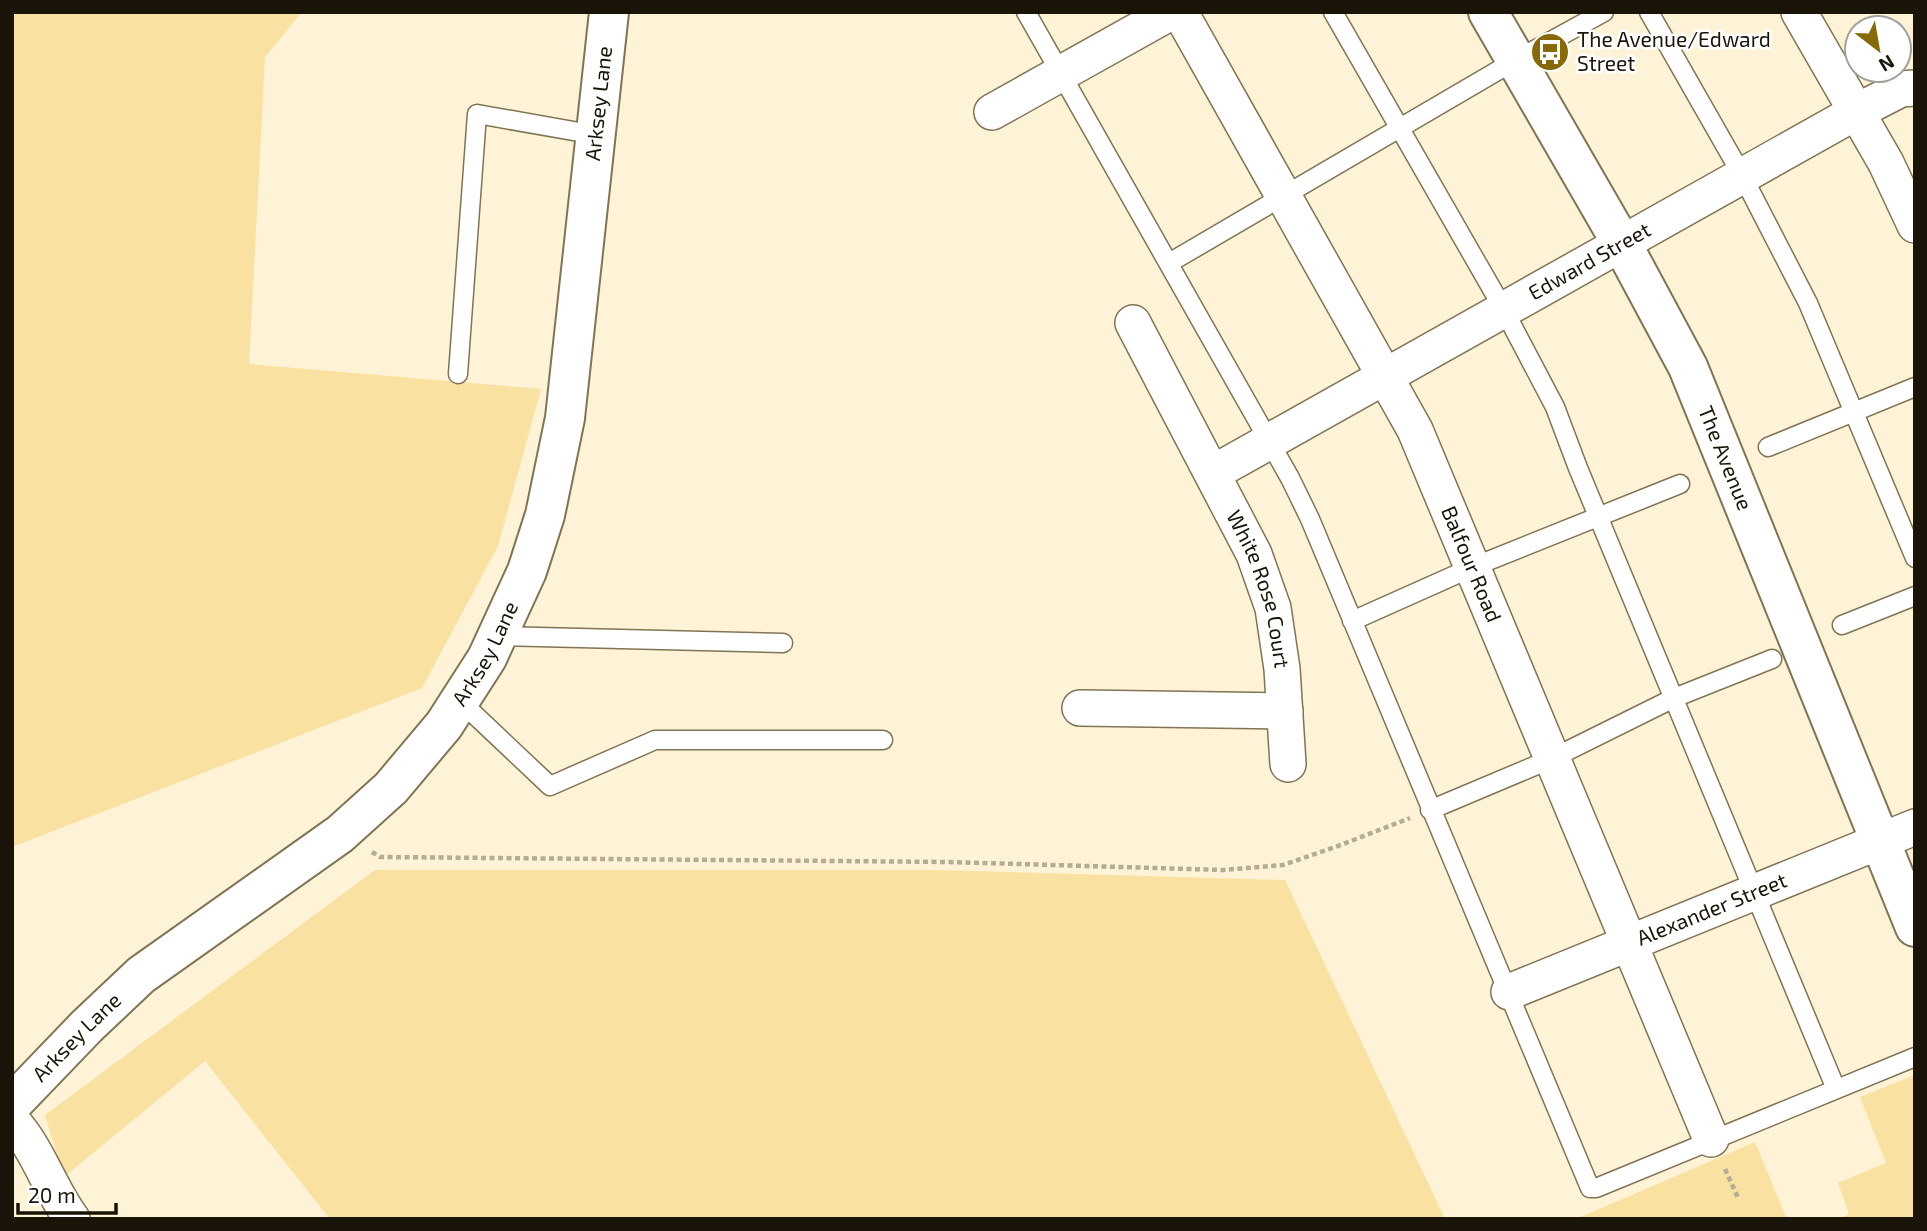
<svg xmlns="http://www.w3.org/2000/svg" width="1927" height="1231" font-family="'Exo 2',sans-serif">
<rect width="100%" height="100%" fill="#fef3d6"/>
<path fill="#f9e1a1" d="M 12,12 L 302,12 L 265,57 L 249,364 L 541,389 L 498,546 L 422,688 L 12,847 Z
M 375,870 L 937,870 L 1285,880 L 1445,1219 L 330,1219 L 205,1061 L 64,1177 L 45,1115 Z
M 1915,1075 L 1915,1219 L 1837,1219 L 1849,1214 L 1838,1183 L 1886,1163 L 1860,1097 Z
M 1755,1142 L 1787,1219 L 1576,1219 Z"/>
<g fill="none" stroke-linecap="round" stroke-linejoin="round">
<defs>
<path id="service" d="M 1026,12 L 1290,478 L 1310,519 L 1590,1188 L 1596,1188 L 1915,1057
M 1333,12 L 1504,310 L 1555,407 L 1578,468 L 1836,1089
M 1649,12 L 1742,175 L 1808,303 L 1915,558
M 1169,263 L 1516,60 L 1604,12
M 458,374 L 477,114 L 596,135
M 1768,447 L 1915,387
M 1352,621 L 1473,567 L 1680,484
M 1842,625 L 1915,596
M 497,636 L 783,643
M 460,701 L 550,786 L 655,740 L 883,740
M 1430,810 L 1551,759 L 1674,698 L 1772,659"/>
<g id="minor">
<path id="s1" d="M 1180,12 L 1415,430 L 1711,1139"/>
<path d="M 1799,12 L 1886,163 L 1915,225"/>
<path d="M 992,112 L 1171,12"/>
<path id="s2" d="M 1133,323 L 1254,554 L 1273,608 L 1282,669 L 1288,764"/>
<path id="s3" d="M 1213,473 L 1856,112 L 1901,89 L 1915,88"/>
<path d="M 1080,708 L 1285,711"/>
<path id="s4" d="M 1509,992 L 1915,827"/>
<path d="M 12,1121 C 38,1149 49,1188 72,1219"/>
</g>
<g id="tertiary">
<path id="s5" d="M 1488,12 L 1622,244 L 1688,367 L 1915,927"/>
<path id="s6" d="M 12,1104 L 87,1026 L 141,975 L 340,834 L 391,788 L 444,725 L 487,658 L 527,571 L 545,515 L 565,418 L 609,12"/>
</g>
</defs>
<use href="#service" stroke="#817454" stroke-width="21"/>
<use href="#minor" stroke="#817454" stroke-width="38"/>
<use href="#tertiary" stroke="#817454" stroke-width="42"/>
<path stroke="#b5ac94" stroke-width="4.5" stroke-dasharray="5 3.5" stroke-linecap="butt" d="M 372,852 L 380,857 L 949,862 L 1223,870 L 1283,865 L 1338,846 L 1410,818
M 1725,1169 L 1739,1200"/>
<use href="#service" stroke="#fff" stroke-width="18"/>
<use href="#minor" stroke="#fff" stroke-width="35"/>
<use href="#tertiary" stroke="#fff" stroke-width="38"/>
</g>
<defs>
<symbol id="bus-disc" viewBox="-11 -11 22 22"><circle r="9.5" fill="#876a07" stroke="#fff"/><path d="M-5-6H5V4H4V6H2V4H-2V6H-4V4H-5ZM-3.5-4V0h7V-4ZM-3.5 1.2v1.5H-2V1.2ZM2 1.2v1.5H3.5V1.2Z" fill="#fff"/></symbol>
</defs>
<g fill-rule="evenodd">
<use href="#bus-disc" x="1528" y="30" width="44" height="44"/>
</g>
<g text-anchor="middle" stroke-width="5" stroke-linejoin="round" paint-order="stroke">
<g font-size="21" fill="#191407" stroke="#fff" text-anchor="start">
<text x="1577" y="47">The Avenue/Edward<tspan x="1577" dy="24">Street</tspan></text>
</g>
<g font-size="21" fill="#191407" stroke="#fff">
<text dy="7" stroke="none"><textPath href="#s6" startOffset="1227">Arksey Lane</textPath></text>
<text dy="7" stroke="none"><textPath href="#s3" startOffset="432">Edward Street</textPath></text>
<text dy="7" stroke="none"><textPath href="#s5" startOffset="506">The Avenue</textPath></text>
<text dy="7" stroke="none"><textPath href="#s1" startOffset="625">Balfour Road</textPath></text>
<text dy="7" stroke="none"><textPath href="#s2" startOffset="296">White Rose Court</textPath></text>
<text dy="7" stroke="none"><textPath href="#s6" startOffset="660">Arksey Lane</textPath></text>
<text dy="7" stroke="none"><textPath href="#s4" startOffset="219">Alexander Street</textPath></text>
<text dy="7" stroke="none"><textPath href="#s6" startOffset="93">Arksey Lane</textPath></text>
</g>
</g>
<rect width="1927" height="1231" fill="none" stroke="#191407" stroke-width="28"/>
<g transform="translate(1878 49) rotate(149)"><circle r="33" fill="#ffffff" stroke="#a3a19c" stroke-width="2"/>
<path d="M0-5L12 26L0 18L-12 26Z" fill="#876a07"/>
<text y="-10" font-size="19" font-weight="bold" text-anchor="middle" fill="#191407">N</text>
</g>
<path d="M18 1203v10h98v-10" fill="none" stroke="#191407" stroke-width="3.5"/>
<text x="28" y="1203" font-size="21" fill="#191407" stroke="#ffffff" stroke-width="5" paint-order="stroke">20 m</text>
</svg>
